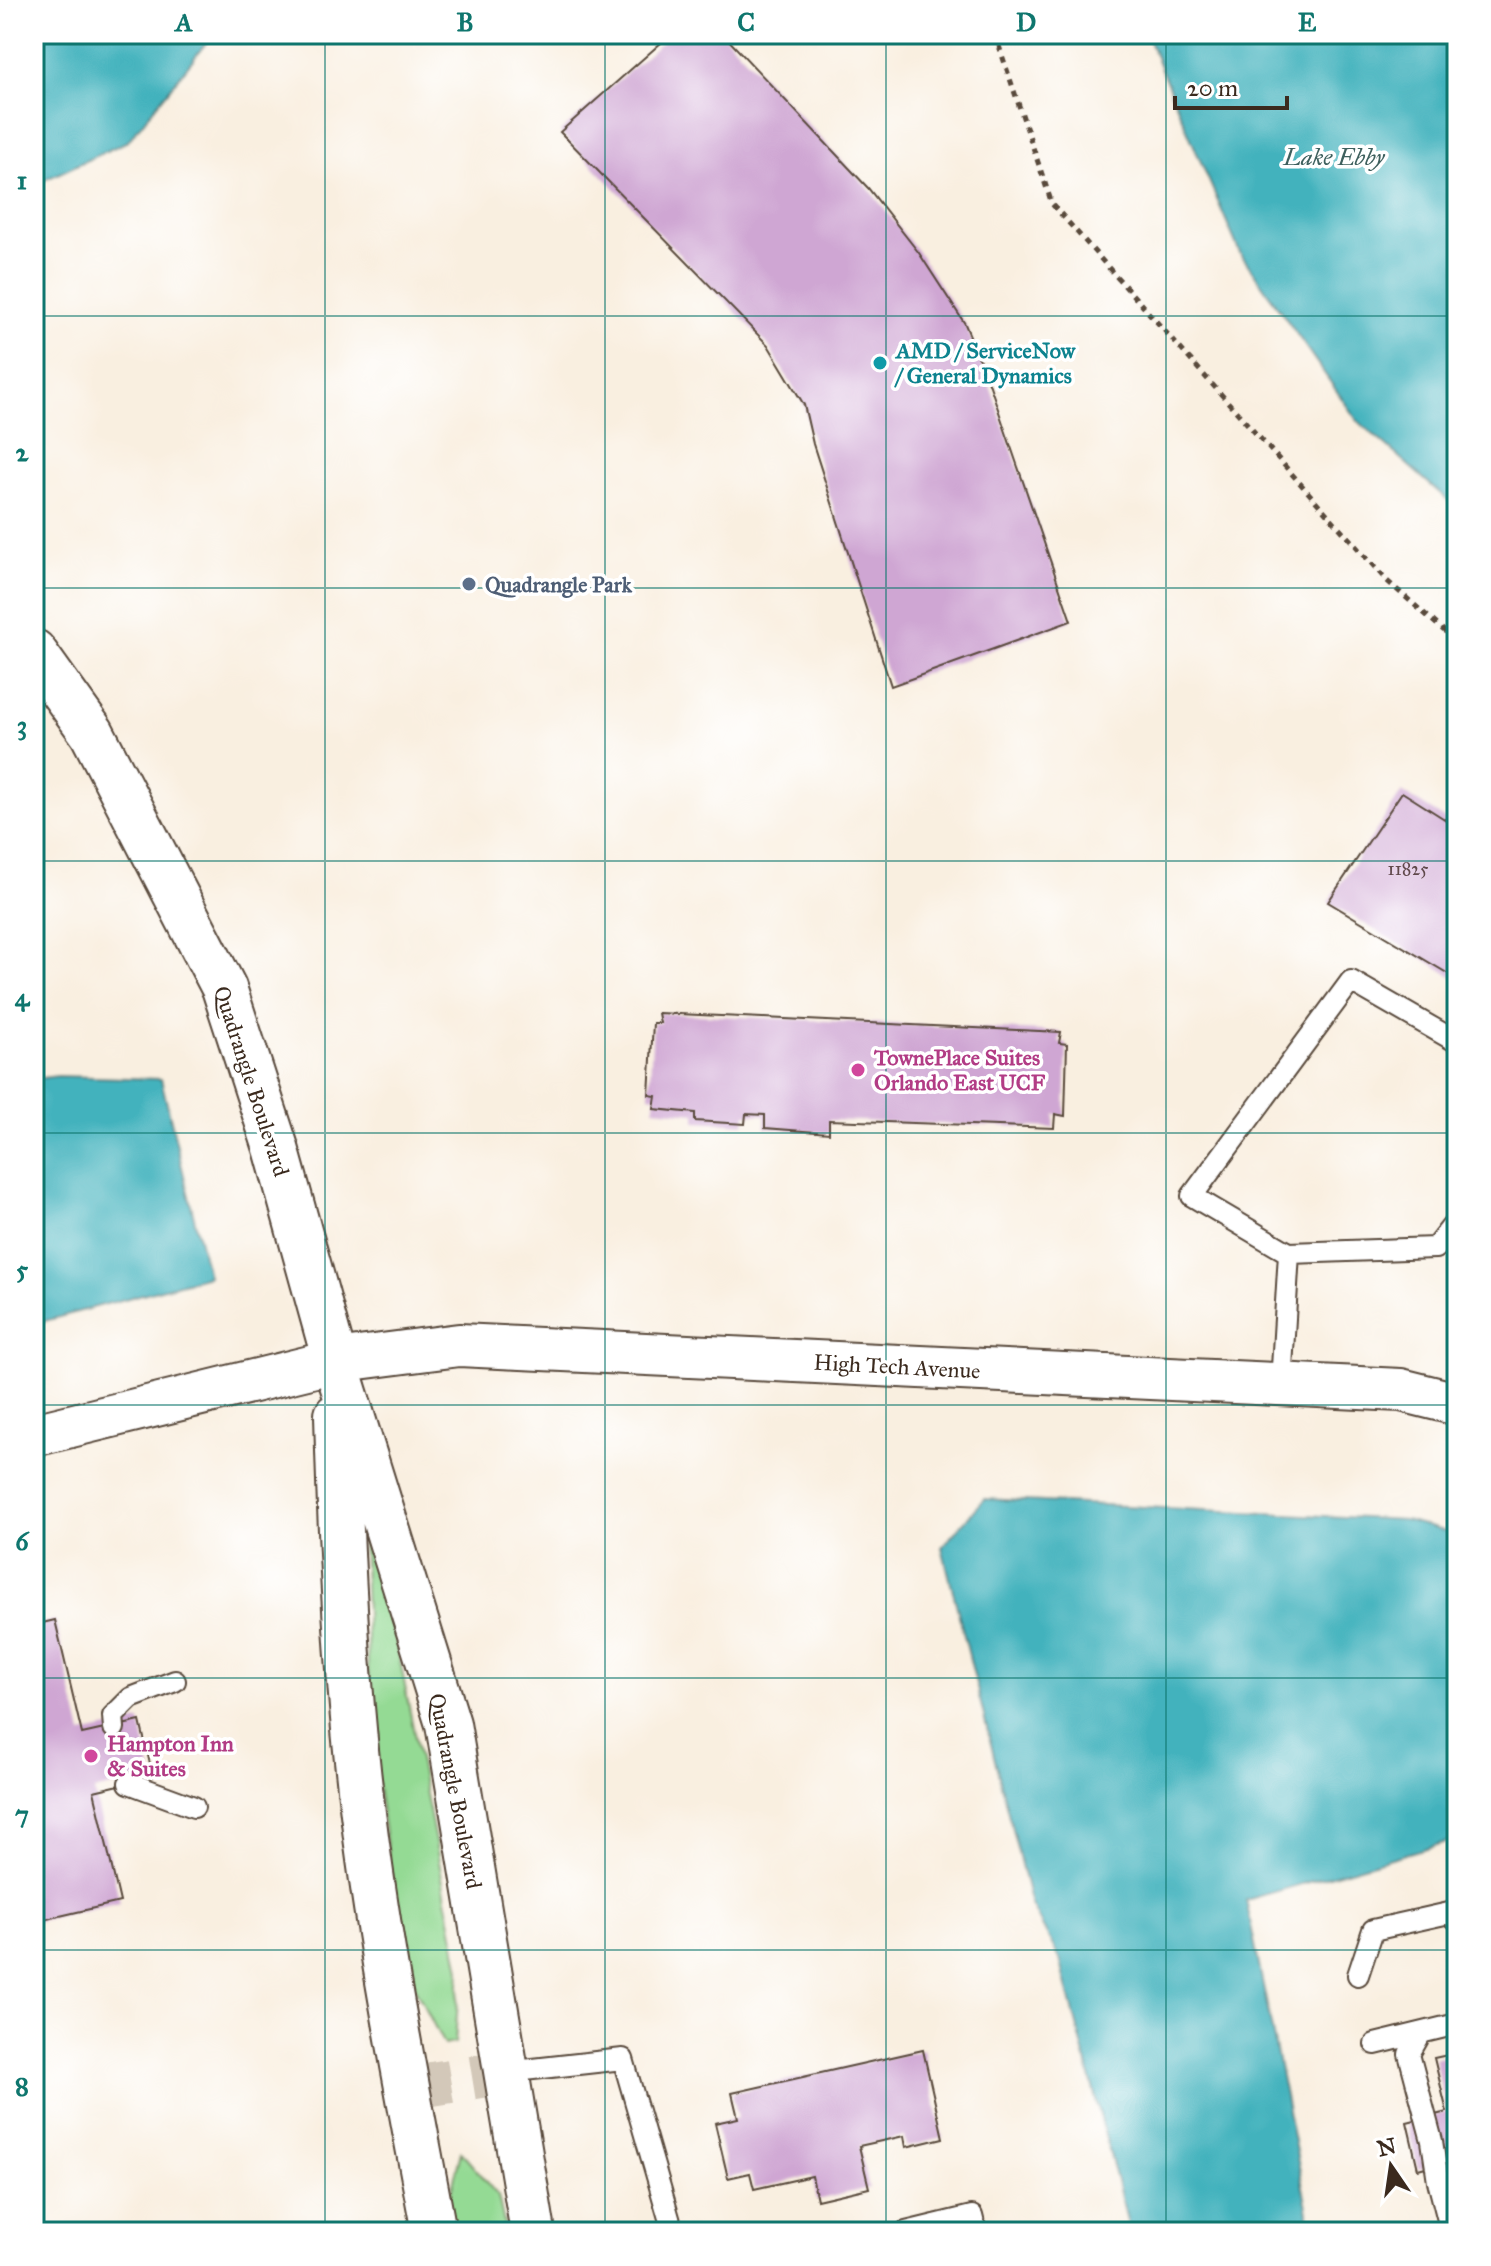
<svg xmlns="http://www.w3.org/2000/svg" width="1491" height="2266" font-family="'IM FELL Great Primer',serif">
<rect width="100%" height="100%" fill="#fff"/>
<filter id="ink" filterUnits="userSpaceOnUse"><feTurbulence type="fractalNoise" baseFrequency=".0125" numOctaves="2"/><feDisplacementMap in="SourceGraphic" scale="16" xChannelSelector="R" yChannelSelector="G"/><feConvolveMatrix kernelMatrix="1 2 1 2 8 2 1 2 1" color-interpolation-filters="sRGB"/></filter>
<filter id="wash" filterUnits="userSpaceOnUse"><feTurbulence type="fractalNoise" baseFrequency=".006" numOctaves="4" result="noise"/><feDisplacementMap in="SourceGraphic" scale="32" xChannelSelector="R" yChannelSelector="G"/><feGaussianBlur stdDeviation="1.8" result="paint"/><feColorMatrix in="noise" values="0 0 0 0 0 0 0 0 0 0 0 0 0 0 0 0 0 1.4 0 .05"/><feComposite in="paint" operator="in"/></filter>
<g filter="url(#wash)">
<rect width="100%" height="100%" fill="#f9efe0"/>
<path fill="#94da94" stroke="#688259" stroke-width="2" d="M 363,1534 L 377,1542 L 460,1970 L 455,2043 L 444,2045 L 406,1970 L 371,1742 Z
M 461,2152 L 498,2196 L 506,2232 L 453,2232 L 447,2207 Z"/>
<path fill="#43b2bd" stroke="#3f6e6e" stroke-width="2" d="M 34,34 L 213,34 L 128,141 L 34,185 Z
M 1146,34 L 1457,34 L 1457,508 L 1357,420 L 1240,253 Z
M 58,1076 L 161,1079 L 208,1276 L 34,1324 L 34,1079 Z
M 984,1499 L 1405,1520 L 1457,1535 L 1457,1839 L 1246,1900 L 1312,2232 L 1130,2232 L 1060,1959 L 1031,1905 L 942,1547 Z"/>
<g id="blocks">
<path fill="#cfa6d3" d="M 671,34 L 723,34 L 868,188 L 919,253 L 965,324 L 988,380 L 1071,621 L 891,686 L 813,444 L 804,405 L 768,345 L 560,132 Z
M 1402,792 L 1457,827 L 1457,979 L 1328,902 Z
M 658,1013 L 1061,1032 L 1059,1043 L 1067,1044 L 1065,1116 L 1055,1114 L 1054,1128 L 829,1120 L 829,1133 L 765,1128 L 765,1115 L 746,1114 L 745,1124 L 695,1121 L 695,1113 L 654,1109 L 656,1096 L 649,1095 L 653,1023 L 660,1023 Z
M 55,1620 L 82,1734 L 140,1721 L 153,1777 L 94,1791 L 120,1902 L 34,1922 L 34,1625 Z
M 923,2050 L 943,2138 L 906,2147 L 904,2136 L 859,2146 L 869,2188 L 817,2200 L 812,2176 L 754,2189 L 750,2173 L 728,2178 L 715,2123 L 738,2118 L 732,2093 Z
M 1457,2053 L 1457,2159 L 1418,2169 L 1407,2122 L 1447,2112 L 1434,2058 Z"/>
</g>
</g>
<g filter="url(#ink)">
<use href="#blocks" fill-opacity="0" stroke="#58483b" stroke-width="2"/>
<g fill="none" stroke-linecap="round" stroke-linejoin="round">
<path stroke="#d3c8b9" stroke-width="44" stroke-dasharray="44 22" stroke-linecap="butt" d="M 407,2088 L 506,2072"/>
<defs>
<path id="service" d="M 1457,1042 L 1351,981 L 1192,1196 L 1289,1253 L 1435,1248 L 1457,1220
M 1281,1384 L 1289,1253
M 114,1728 L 113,1716 L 131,1698 L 175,1681
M 129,1783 L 194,1807
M 1358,1975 L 1373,1930 L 1449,1913 L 1457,1920
M 1421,2033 L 1409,2054 L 1432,2141 L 1438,2181 L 1451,2232
M 1375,2044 L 1457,2024
M 506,2072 L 623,2059 L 673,2232
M 906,2232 L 972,2216 L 976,2232"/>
<path id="minor" d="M 34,1435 L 335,1361 L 459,1345 L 1401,1390 L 1457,1404"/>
<path id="tertiary" d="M 34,652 L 92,733 L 224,988 L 276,1148 L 335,1361 L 448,1724 L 533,2232
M 337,1415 C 340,1530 345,1645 357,1760 C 373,1918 405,2075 434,2232"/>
</defs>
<use href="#service" stroke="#58483b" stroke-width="24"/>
<use href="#minor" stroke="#58483b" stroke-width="46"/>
<use href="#tertiary" stroke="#58483b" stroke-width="48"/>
<path stroke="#58483b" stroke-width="5" stroke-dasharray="6 6" stroke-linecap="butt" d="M 995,34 L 1052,204 L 1386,580 L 1457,642"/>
<use href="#service" stroke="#fff" stroke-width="20"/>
<use href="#minor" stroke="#fff" stroke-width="42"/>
<use href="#tertiary" stroke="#fff" stroke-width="44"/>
</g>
</g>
<path fill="none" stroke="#0f766e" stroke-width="2" stroke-opacity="0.55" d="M 325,34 L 325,2232M 605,34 L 605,2232M 886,34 L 886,2232M 1166,34 L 1166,2232M 34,316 L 1457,316M 34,588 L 1457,588M 34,861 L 1457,861M 34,1133 L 1457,1133M 34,1405 L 1457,1405M 34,1678 L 1457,1678M 34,1950 L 1457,1950"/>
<circle fill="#0f9aa8" stroke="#fff" stroke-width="3" cx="880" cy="363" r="8"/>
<circle fill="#5c6f8a" stroke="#fff" stroke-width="3" cx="469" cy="584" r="8"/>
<g fill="#d1479c" stroke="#fff" stroke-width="3">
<circle cx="858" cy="1070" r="8"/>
<circle cx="91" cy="1756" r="8"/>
</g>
<g text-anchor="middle" stroke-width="7" stroke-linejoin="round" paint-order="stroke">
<g font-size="18" fill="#60494b">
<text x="1408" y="875">11825</text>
</g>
<g font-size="22" font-weight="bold" fill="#0d838f" stroke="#fff" text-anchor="start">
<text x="896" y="358">AMD / ServiceNow<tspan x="896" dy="25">/ General Dynamics</tspan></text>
</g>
<g font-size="22" font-weight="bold" fill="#4e5e75" stroke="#fff" text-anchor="start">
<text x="485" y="592">Quadrangle Park</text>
</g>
<g font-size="22" font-weight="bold" fill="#b23c85" stroke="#fff" text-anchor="start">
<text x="874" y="1065">TownePlace Suites<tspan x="874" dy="25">Orlando East UCF</tspan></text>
<text x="107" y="1751">Hampton Inn<tspan x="107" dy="25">&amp; Suites</tspan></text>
</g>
<g font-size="22" fill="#3b2a1e" stroke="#fff">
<text transform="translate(252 1081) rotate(72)" y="8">Quadrangle Boulevard</text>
<text transform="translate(897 1366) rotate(3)" y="8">High Tech Avenue</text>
<text transform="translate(456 1791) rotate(79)" y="8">Quadrangle Boulevard</text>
</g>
<g font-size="24" font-style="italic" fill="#3e605e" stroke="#fff">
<text x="1334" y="165">Lake Ebby</text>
</g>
</g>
<rect width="1491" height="2266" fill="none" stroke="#fff" stroke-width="88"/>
<g transform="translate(1391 2166) rotate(347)" stroke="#ffffff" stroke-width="6" paint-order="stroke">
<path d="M0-6L14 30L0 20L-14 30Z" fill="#3b2a1e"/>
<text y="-12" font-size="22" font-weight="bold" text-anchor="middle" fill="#3b2a1e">N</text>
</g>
<path d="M1175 96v12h112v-12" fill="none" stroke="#3b2a1e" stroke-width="4"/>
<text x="1187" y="96" font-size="24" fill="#3b2a1e" stroke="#ffffff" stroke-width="6" paint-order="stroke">20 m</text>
<rect x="44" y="44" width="1403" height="2178" fill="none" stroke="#0f766e" stroke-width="3"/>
<g font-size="26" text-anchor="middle" font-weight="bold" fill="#0f766e">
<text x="184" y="31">A</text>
<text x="465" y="31">B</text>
<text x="746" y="31">C</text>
<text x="1026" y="31">D</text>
<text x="1307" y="31">E</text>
<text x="22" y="189">1</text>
<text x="22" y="461">2</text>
<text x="22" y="734">3</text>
<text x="22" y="1006">4</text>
<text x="22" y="1278">5</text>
<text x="22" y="1550">6</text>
<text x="22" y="1823">7</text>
<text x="22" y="2095">8</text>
</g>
</svg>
